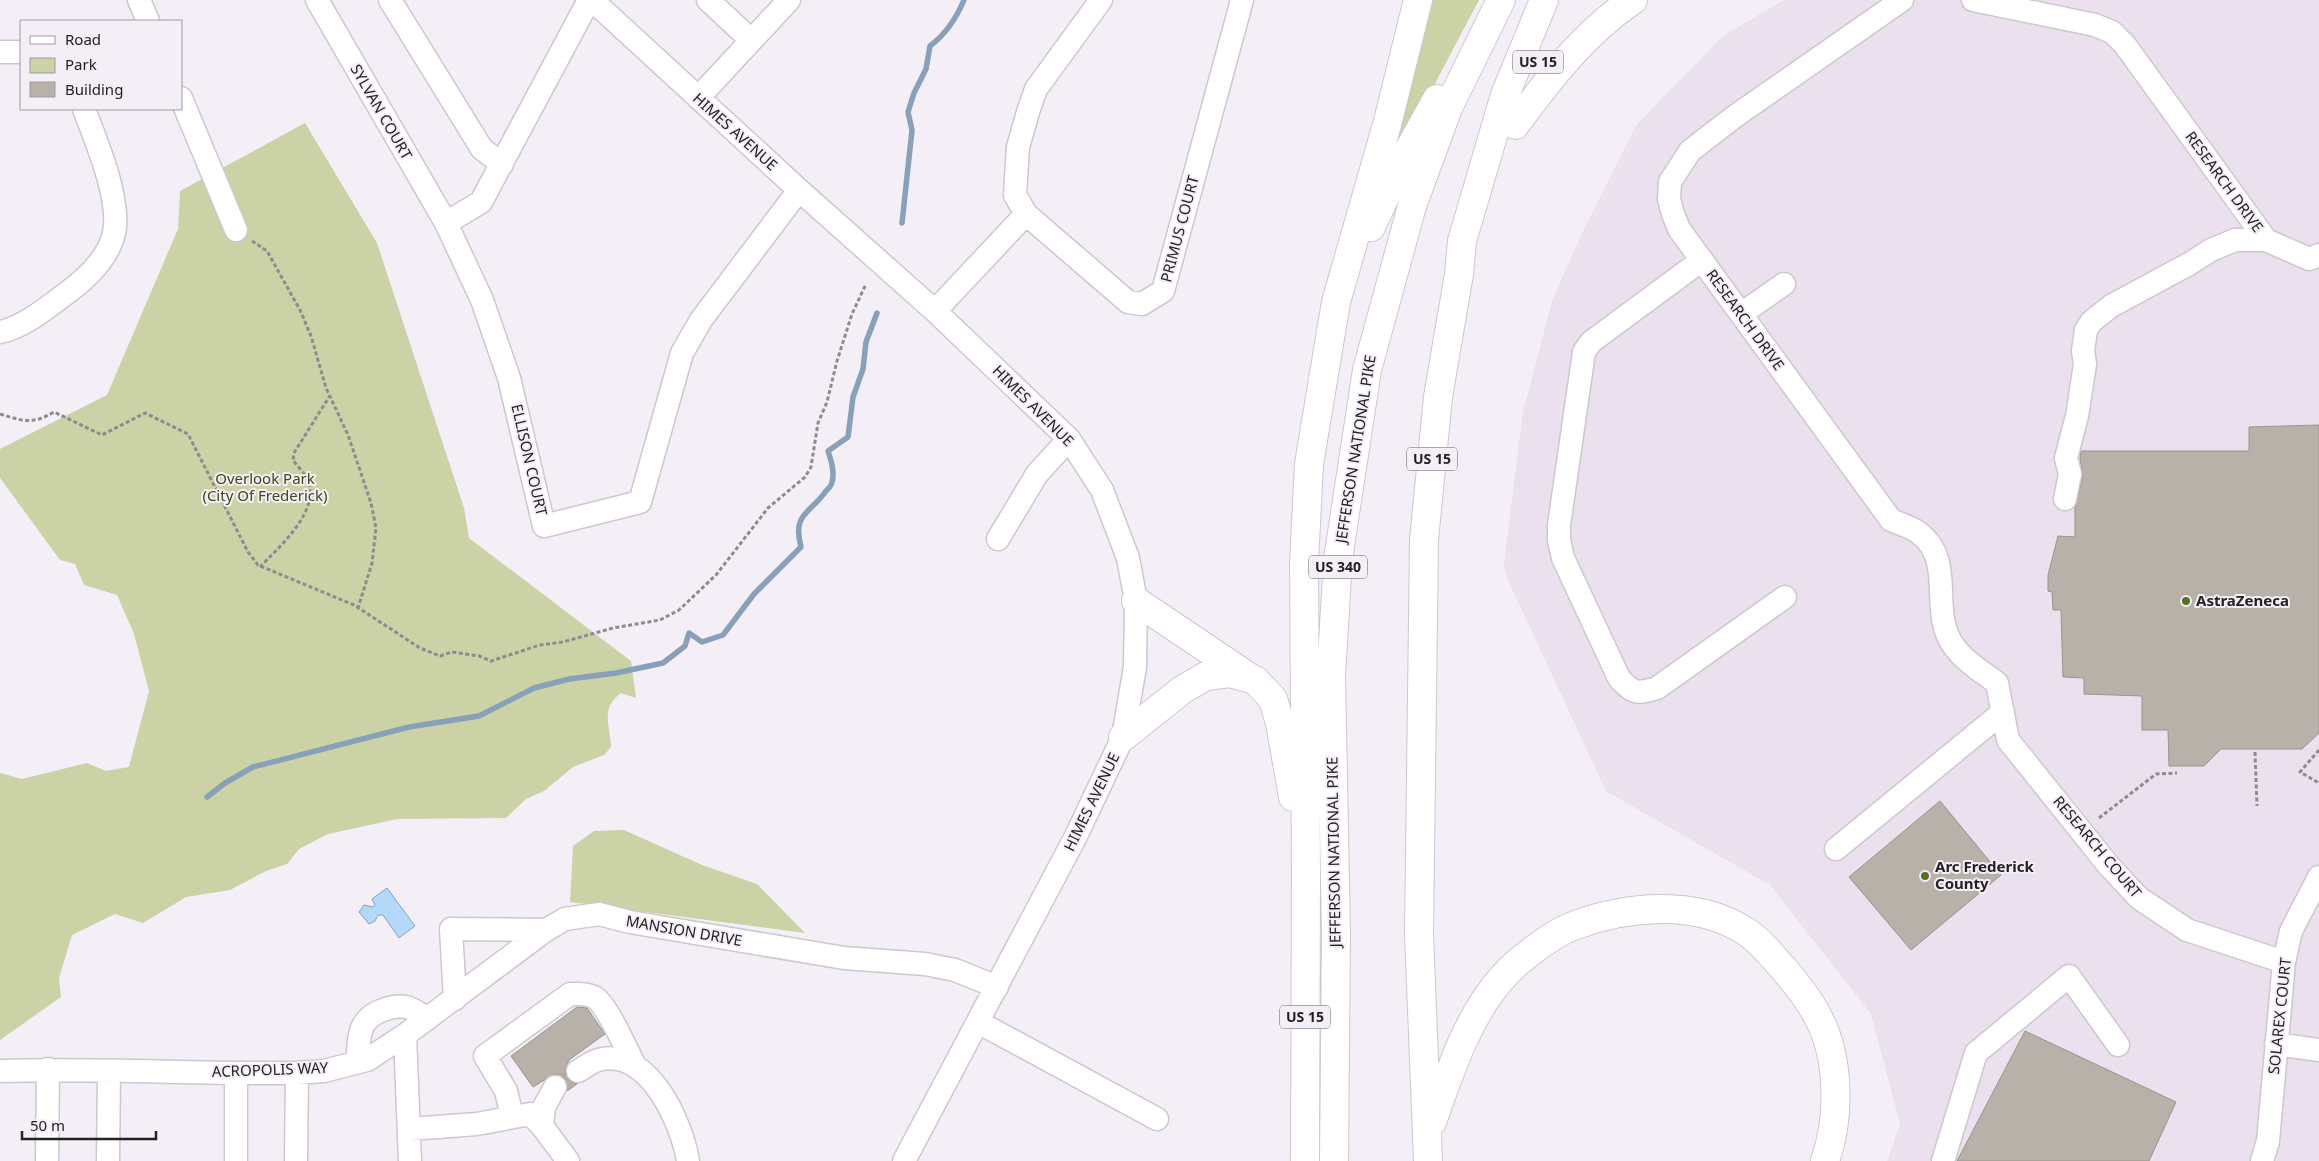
<svg xmlns="http://www.w3.org/2000/svg" width="2319" height="1161" font-family="'Noto Sans',sans-serif">
<rect width="100%" height="100%" fill="#f4eef6"/>
<path fill="#ebe0ed" d="M 1784,0 L 2319,0 L 2319,1161 L 1887,1161 L 1900,1124 L 1871,1014 L 1770,885 L 1606,791 L 1507,578 L 1504,564 L 1523,412 L 1552,301 L 1582,233 L 1637,124 L 1723,36 Z"/>
<path fill="#cad2a6" d="M 1429,0 L 1479,0 L 1375,197 Z
M 305,123 L 377,243 L 464,508 L 469,538 L 631,661 L 636,698 L 621,693 C 600,709 610,723 611,747 L 604,755 L 573,767 L 544,791 L 526,799 L 506,818 L 397,819 L 328,834 L 299,849 L 287,864 L 266,871 L 230,890 L 186,897 L 143,923 L 115,914 L 72,935 L 59,978 L 61,997 L 0,1040 L 0,773 L 22,779 L 87,763 L 106,771 L 129,767 L 149,691 L 134,634 L 117,595 L 84,585 L 75,564 L 60,560 L 0,478 L 0,449 L 107,395 L 178,229 L 180,191 Z
M 624,830 L 702,865 L 757,884 L 805,933 L 570,902 L 573,846 L 594,831 Z"/>
<path fill="#b4d8f9" stroke="#88a1b9" d="M 387,888 L 415,926 L 399,938 L 383,915 L 378,915 L 375,921 L 369,924 L 359,912 L 364,905 L 373,907 L 375,905 L 372,899 Z"/>
<g fill="none" stroke-linecap="round" stroke-linejoin="round">
<path stroke="#88a1b9" stroke-width="5.5" d="M 902,223 L 912,130 L 908,112 L 914,93 L 926,69 L 930,46 C 946,34 956,19 964,0
M 207,797 L 225,783 L 253,767 L 409,727 L 479,716 L 534,688 L 569,679 L 616,673 L 663,663 L 685,646 L 689,633 L 702,642 L 723,635 L 754,594 L 801,547 C 792,513 810,514 826,491 C 828,489 832,485 832,482 C 835,472 831,460 828,451 L 848,437 L 853,397 L 863,369 L 866,342 L 877,313"/>
</g>
<path fill="#b7b1aa" stroke="#9a948e" d="M 2319,425 L 2319,733 L 2302,749 L 2221,749 L 2204,766 L 2169,766 L 2168,730 L 2142,730 L 2142,696 L 2084,694 L 2084,678 L 2063,677 L 2061,610 L 2053,610 L 2052,592 L 2048,591 L 2048,575 L 2058,536 L 2075,537 L 2075,507 L 2083,477 L 2080,458 L 2081,451 L 2249,451 L 2249,427 Z
M 1940,801 L 2001,875 L 1911,950 L 1849,877 Z
M 577,1007 L 587,1008 L 605,1034 L 569,1060 L 565,1070 L 566,1077 L 571,1082 L 577,1084 L 567,1091 L 566,1080 L 561,1075 L 554,1074 L 533,1087 L 511,1056 Z
M 2025,1031 L 2176,1102 L 2149,1161 L 1957,1161 Z"/>
<g fill="none" stroke-linecap="round" stroke-linejoin="round">
<defs>
<path id="minor" d="M 139,0 L 148,21
M 317,0 L 446,223
M 390,0 L 482,149 L 502,164
M 589,0 L 481,202 L 446,223 L 482,300 L 509,378 L 544,526 L 640,502 L 682,353 L 701,320 L 799,190
M 592,0 L 799,190 L 935,311 L 1069,439 L 1102,490 L 1128,558 L 1136,601 L 1135,667 L 1123,737 L 1076,836 L 904,1161
M 708,0 L 751,40
M 1101,0 L 1036,89 L 1028,112 L 1018,147 L 1015,195 L 1026,214 L 1128,302 L 1142,304 L 1163,291 L 1242,0
M 1902,0 L 1734,117 L 1690,151 L 1670,182 L 1669,199 L 1673,214 L 1679,229 L 1891,520 C 1900,524 1912,527 1919,533 C 1953,558 1933,603 1948,636 C 1956,656 1981,671 1997,683 L 2008,740 L 2109,866 L 2139,898 L 2187,930 L 2284,962
M 1973,0 L 2095,25 L 2112,32 L 2125,45 L 2266,240
M 0,52 L 21,52
M 181,98 L 236,230
M 698,98 L 789,0
M 1702,260 L 1591,342 L 1584,352 L 1559,525 L 1559,540 L 1563,558 L 1619,678 C 1633,694 1637,694 1657,688 L 1785,597
M 935,311 L 1026,214
M 1741,314 L 1784,284
M 0,332 C 21,328 43,311 60,298 C 83,282 112,257 115,227 C 118,192 96,141 84,109
M 2065,499 L 2070,474 L 2066,458 L 2077,416 L 2085,364 L 2083,351 L 2086,330 L 2091,322 L 2111,306 L 2189,264 L 2211,250 L 2235,240 L 2266,240 L 2309,259 L 2319,255
M 998,539 L 1037,474 L 1069,439
M 1836,849 L 2003,712
M 455,999 L 451,929 L 546,930
M 978,1022 L 1157,1119
M 405,1035 L 410,1161
M 2276,1044 L 2319,1050
M 367,1060 L 358,1051 C 359,1042 359,1032 364,1024 C 372,1011 393,1005 406,1007 C 413,1008 421,1015 427,1019
M 0,1071 C 99,1068 198,1074 297,1073 L 324,1071 L 367,1060 L 405,1035 L 546,930 L 565,919 L 599,914 L 630,922 L 844,958 L 925,964 L 955,970 L 997,987
M 578,1071 C 584,1068 591,1062 598,1060 C 648,1046 682,1123 688,1161
M 555,1087 L 544,1107 L 542,1126 L 568,1161
M 512,1116 L 506,1091 L 485,1056 L 570,994 C 578,994 586,993 594,997 C 607,1004 627,1051 635,1066
M 410,1129 L 477,1124 L 530,1114 L 542,1126
M 47,1161 L 48,1069
M 108,1161 L 109,1072
M 236,1161 L 236,1073
M 296,1161 L 297,1073
M 1943,1161 L 1976,1053 L 2069,976 L 2118,1045
M 2262,1161 L 2268,1141 L 2284,962 L 2291,931 L 2319,877"/>
<path id="highway" d="M 1515,125 C 1549,79 1584,33 1633,0
M 1371,227 L 1398,169 L 1437,99
M 1136,601 L 1249,677
M 1123,737 L 1182,690 L 1206,676 L 1230,673 L 1255,680 L 1273,699 L 1280,723 L 1293,797
M 1432,1122 C 1449,1074 1468,1015 1503,977 C 1516,961 1554,933 1573,926 C 1625,906 1696,899 1745,931 C 1759,939 1772,956 1783,968 C 1796,983 1809,999 1818,1017 C 1840,1058 1840,1118 1825,1161
M 1305,1161 L 1306,873 L 1304,563 L 1309,464 L 1336,302 L 1388,121 L 1418,0
M 1334,1161 L 1336,932 L 1331,676 L 1338,559 L 1367,370 L 1412,206 L 1448,108 L 1501,0
M 1428,1161 L 1419,934 L 1424,540 L 1438,397 L 1459,274 L 1462,241 L 1505,95 L 1544,0"/>
</defs>
<use href="#minor" stroke="#cdc7ce" stroke-width="25"/>
<use href="#highway" stroke="#cdc7ce" stroke-width="30"/>
<path stroke="#8e8a8f" stroke-width="3" stroke-dasharray="4 2.5" stroke-linecap="butt" d="M 252,241 L 267,251 L 300,310 L 311,336 L 326,388 L 348,435 L 371,503 L 376,528 L 372,563 L 358,608
M 0,414 C 23,421 32,425 54,412 L 102,435 L 145,413 L 188,434 L 248,552 L 258,565 L 354,605 L 420,648 L 440,656 L 452,652 L 479,656 L 491,661 L 540,645 L 563,642 L 613,628 L 660,620 L 679,610 L 716,575 L 768,508 L 805,477 L 811,467 L 818,423 L 827,402 L 837,361 L 852,314 L 866,284
M 260,567 C 279,547 322,510 307,479 C 304,472 297,466 293,460 L 294,453 L 329,397
M 2319,750 L 2300,772 L 2319,783
M 2255,752 L 2257,806
M 2099,818 L 2156,774 L 2177,773"/>
<use href="#minor" stroke="#fff" stroke-width="22"/>
<use href="#highway" stroke="#fff" stroke-width="28"/>
</g>
<g fill="#567124" stroke="#f4eef6" stroke-width="2">
<circle cx="2186" cy="601" r="5"/>
<circle cx="1925" cy="876" r="5"/>
</g>
<g text-anchor="middle" stroke-width="4" stroke-linejoin="round" paint-order="stroke">
<g fill="#f4eef6" stroke="#625e62" stroke-width="1">
<rect x="1513" y="50.5" width="50" height="23" rx="4"/>
<rect x="1407" y="447.5" width="50" height="23" rx="4"/>
<rect x="1309" y="555.5" width="58" height="23" rx="4"/>
<rect x="1280" y="1005.5" width="50" height="23" rx="4"/>
</g>
<g font-size="14" font-weight="bold" fill="#232123">
<text x="1538" y="67">US 15</text>
<text x="1432" y="464">US 15</text>
<text x="1338" y="572">US 340</text>
<text x="1305" y="1022">US 15</text>
</g>
<g font-size="15" fill="#232123" stroke="#f4eef6">
<text transform="translate(381 112) rotate(60)" y="5">SYLVAN COURT</text>
<text transform="translate(735 132) rotate(42)" y="5">HIMES AVENUE</text>
<text transform="translate(2224 182) rotate(54)" y="5">RESEARCH DRIVE</text>
<text transform="translate(1180 229) rotate(-75)" y="5">PRIMUS COURT</text>
<text transform="translate(1745 320) rotate(54)" y="5">RESEARCH DRIVE</text>
<text transform="translate(1033 406) rotate(45)" y="5">HIMES AVENUE</text>
<text transform="translate(1356 449) rotate(-81)" y="5">JEFFERSON NATIONAL PIKE</text>
<text transform="translate(529 460) rotate(77)" y="5">ELLISON COURT</text>
<text transform="translate(1092 802) rotate(-64)" y="5">HIMES AVENUE</text>
<text transform="translate(2097 847) rotate(50)" y="5">RESEARCH COURT</text>
<text transform="translate(1334 852) rotate(-91)" y="5">JEFFERSON NATIONAL PIKE</text>
<text transform="translate(684 931) rotate(10)" y="5">MANSION DRIVE</text>
<text transform="translate(2280 1016) rotate(-84)" y="5">SOLAREX COURT</text>
<text transform="translate(270 1070) rotate(-2)" y="5">ACROPOLIS WAY</text>
</g>
<g font-size="15" fill="#404614" stroke="#f4eef6">
<text x="265" y="484">Overlook Park<tspan x="265" dy="17">(City Of Frederick)</tspan></text>
</g>
<g font-size="15" font-weight="bold" fill="#232123" stroke="#f4eef6" text-anchor="start">
<text x="2196" y="606">AstraZeneca</text>
<text x="1935" y="872">Arc Frederick<tspan x="1935" dy="17">County</tspan></text>
</g>
</g>
<rect x="20" y="20" width="162" height="90" fill="#f4eef6" stroke="#a09ca2"/>
<rect x="30" y="36" width="25" height="8" fill="#ffffff" stroke="#a09ca2"/>
<text x="65" y="45" font-size="15" fill="#232123">Road</text>
<rect x="30" y="58" width="25" height="15" fill="#cad2a6" stroke="#a09ca2"/>
<text x="65" y="70" font-size="15" fill="#232123">Park</text>
<rect x="30" y="82" width="25" height="15" fill="#b7b1aa" stroke="#a09ca2"/>
<text x="65" y="95" font-size="15" fill="#232123">Building</text>
<path d="M22 1131v8h134v-8" fill="none" stroke="#232123" stroke-width="2.5"/>
<text x="30" y="1131" font-size="15" fill="#232123" stroke="#f4eef6" stroke-width="4" paint-order="stroke">50 m</text>
</svg>
